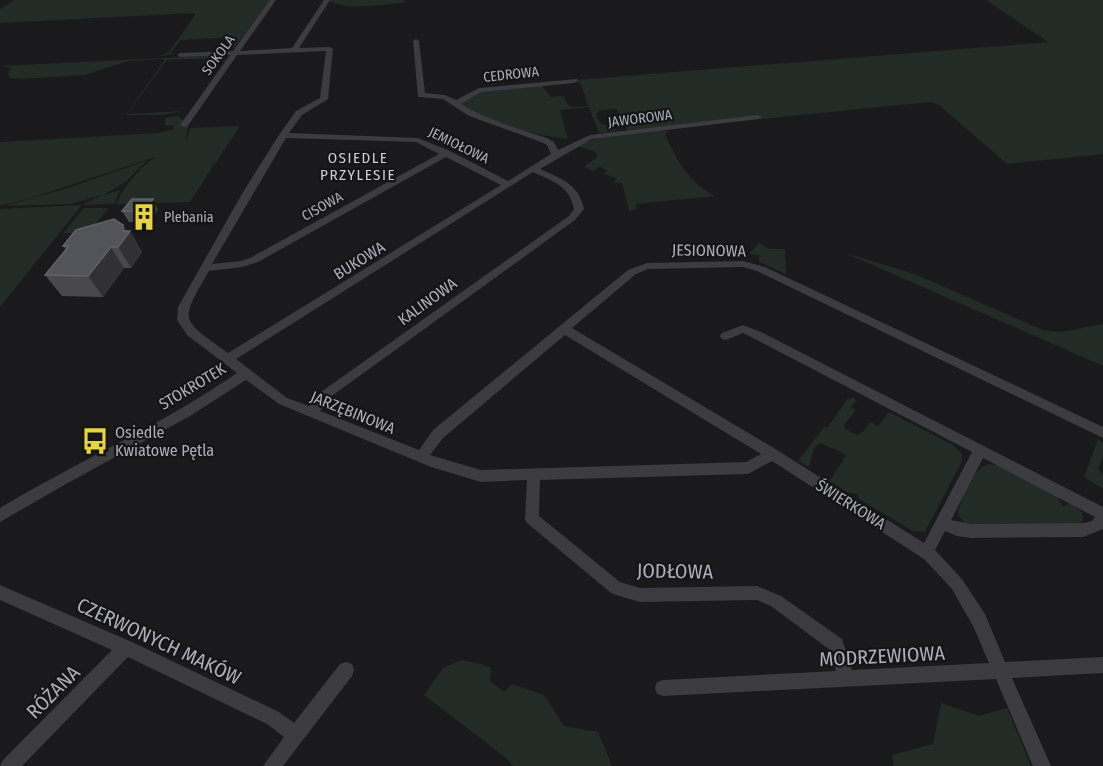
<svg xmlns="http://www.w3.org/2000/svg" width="1103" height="766" font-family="'Fira Sans Condensed',sans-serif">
<rect width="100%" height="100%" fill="#1a191b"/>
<path fill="#232b26" d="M 14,0 L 271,0 L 234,48 L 215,51 L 229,47 L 236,37 L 180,40 L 171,53 L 177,53 L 157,57 L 169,52 L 195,15 L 194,13 L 0,23 L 0,9 Z
M 329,0 L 403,0 L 407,2 C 389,4 341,12 329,0 Z
M 986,0 L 1103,0 L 1103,154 L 1007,164 L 939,105 L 930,102 L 683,127 L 760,118 L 628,131 L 616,109 L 601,110 L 596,114 L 600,123 L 620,131 L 599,133 L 589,107 L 560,110 L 568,139 C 530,135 498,123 464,108 L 461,104 L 482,91 L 541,85 L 551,97 L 564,96 L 568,105 L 573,107 L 588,106 L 581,84 L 574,80 L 1048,42 Z
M 225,55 L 224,60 L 228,60 L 225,62 L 214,58 L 167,60 L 127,114 L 183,111 L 162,115 L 126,115 L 164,61 L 163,59 L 128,61 L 85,75 L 22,79 L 10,78 L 8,74 L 11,68 L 0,66 Z
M 178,116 L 188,126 L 185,144 L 190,128 L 240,126 L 215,164 L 207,165 L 214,165 L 190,202 L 116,204 C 125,184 138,170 155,157 L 34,197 L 0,206 L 0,142 L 158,133 L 174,129 L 174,126 L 165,125 L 165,118 Z
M 669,130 L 665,135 C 679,163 687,181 715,196 L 636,204 L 637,209 L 629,211 L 622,183 L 613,183 L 617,178 L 603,174 L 608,171 L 600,167 L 593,171 L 584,167 L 598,156 L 594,151 L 576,146 L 599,138 Z
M 148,160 L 124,183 L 103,195 L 120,190 L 114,204 L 82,205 L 0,307 L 0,209 L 82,205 L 102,195 L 71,204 L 4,206 L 71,187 Z
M 84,208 L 109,208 L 88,233 L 63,233 Z
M 759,243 L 769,249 L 785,249 L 786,274 L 759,262 L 759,255 L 749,254 Z
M 843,252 L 917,275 L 1043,330 L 1061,332 L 1103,324 L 1103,366 Z
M 851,397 L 857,400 L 851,407 L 856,410 L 844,425 L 845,429 L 857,435 L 863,432 L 870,422 L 878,426 L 889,412 L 953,445 L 962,454 L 962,461 L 925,532 L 913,531 L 859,499 L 857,494 L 847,492 L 817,474 L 830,480 L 846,456 L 843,453 L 820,443 L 814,448 L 809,467 L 798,461 L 824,427 L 827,428 L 848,398 L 850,400 Z
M 1098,439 L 1103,443 L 1103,457 L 1098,469 L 1103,475 L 1103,489 L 1084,477 Z
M 990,464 L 999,466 L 1057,496 L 1063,507 L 1070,503 L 1082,512 L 1083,521 L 1080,523 L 965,524 L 958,515 L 958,511 C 964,496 972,466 990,464 Z
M 462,660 L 481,664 L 491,668 L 490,681 L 504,692 L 512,684 L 544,695 L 564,726 L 598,732 L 611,763 L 611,766 L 513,766 L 506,758 L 424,695 L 443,668 Z
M 941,703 L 979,716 L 1007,708 L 1031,766 L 894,766 L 892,755 L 933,744 Z"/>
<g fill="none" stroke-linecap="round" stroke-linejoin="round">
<path fill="#3b3b40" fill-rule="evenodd" d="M 270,0 L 276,0 L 240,51 L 292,48 L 324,0 L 330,0 L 299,48 L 330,47 L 333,49 L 328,99 L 302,115 L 289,133 L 418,138 L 450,151 L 508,181 L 551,154 L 547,145 L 541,142 L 469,116 L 443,99 L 418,97 L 413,41 L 416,39 L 419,41 L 425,93 L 445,95 L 456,100 L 479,88 L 577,79 L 578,81 L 574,83 L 481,92 L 461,104 C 487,120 517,128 547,138 L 554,142 L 558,150 L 590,135 L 758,115 L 762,117 L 758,119 L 592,139 L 540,169 C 560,178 579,184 584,209 L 575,220 L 329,398 L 320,411 L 419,450 L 433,430 L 628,270 L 647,263 L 743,261 L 765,267 L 1103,427 L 1103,438 L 757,271 L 743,267 L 648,269 L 636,274 L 572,328 L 777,450 L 924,543 L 972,452 L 753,338 L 743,333 L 726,340 L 722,339 L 720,336 L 722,333 L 743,325 L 761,332 L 1103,507 L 1103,529 L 1083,537 L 971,538 L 957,536 L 945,531 L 935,550 L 962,579 L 985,614 L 1005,662 L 1103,657 L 1103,673 L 1012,678 L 1051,766 L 1033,766 L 996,679 L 663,696 L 657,694 L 655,688 L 657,682 L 663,680 L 836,671 L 830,650 L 771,606 L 757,600 L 640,602 L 616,595 L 611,593 L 527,523 L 525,519 L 527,480 L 481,482 L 431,467 L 279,404 L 246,380 L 190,416 L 66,484 L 0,522 L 0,508 C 78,461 162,425 237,373 L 187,335 L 177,320 L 178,307 L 243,192 L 279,135 L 296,111 L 320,98 L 326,51 L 237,55 L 187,127 L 184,127 L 180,125 L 230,55 L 180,57 L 177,55 L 180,53 L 233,51 ZM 286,138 L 416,142 L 439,154 L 250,258 L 241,261 L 212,264 ZM 446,157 L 501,185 L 228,353 C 180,318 179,323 209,271 L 242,267 L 258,262 ZM 533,172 C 552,181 570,186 574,209 L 569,216 L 321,392 L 309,406 L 287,398 L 236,359 ZM 565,335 L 761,454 L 746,462 L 481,470 L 430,455 L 443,438 ZM 983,458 L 1095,517 L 1092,521 L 1083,523 L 971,524 L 951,520 ZM 772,461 L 924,559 L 952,589 L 973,626 L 989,663 L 852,670 L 842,639 L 781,596 L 757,586 L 640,588 L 620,582 L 539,516 L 540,480 L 748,474 Z
M 0,585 L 132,642 L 279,712 L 294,723 L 340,664 L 346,662 L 352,664 L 354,670 L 352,676 L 283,766 L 263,766 L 284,737 L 267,724 L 128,657 L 22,766 L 0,766 L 3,760 L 112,650 L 0,600 Z"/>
</g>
<path fill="#49494d" d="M 153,199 L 158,210 L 149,222 L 129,222 L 122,211 Z
M 123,225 L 127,231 L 130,231 L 142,252 L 131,268 L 124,268 L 103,297 L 62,296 L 45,275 L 66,250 L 63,246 Z"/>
<path fill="#313134" d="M 153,199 L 158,210 L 149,222 L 143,212 Z
M 123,225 L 128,233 L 130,231 L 142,252 L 131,268 L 118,247 L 123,231 Z
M 111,247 L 124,268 L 103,297 L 88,276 Z"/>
<path fill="#535459" stroke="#616268" stroke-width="1.5" d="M 132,199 L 153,199 L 143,212 L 122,211 Z
M 114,219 L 123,225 L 123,231 L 130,231 L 118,247 L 111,247 L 88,276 L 45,275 L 69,246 L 63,246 L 76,230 Z"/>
<defs>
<symbol id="building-bare" viewBox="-9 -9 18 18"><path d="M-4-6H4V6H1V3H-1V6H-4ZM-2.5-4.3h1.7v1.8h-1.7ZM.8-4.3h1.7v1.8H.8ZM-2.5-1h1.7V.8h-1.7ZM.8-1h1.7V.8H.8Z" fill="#e7d346" stroke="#151416" stroke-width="2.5" paint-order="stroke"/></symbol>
<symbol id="bus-bare" viewBox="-9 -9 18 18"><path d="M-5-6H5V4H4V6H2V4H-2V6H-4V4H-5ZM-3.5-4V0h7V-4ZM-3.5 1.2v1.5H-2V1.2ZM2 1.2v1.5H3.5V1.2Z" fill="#e7d346" stroke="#151416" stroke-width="2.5" paint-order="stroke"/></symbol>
</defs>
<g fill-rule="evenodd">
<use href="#building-bare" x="125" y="198" width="38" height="38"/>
<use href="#bus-bare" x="76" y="422" width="38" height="38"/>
</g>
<g text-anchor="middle" stroke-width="4.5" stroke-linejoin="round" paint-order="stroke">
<g font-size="14" fill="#adaeba" stroke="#151416">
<text transform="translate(218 55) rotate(-54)" y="5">SOKOLA</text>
<text transform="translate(511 74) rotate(-6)" y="5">CEDROWA</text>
<text transform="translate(640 118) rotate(-7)" y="5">JAWOROWA</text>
<text transform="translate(459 145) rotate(26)" y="5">JEMIOŁOWA</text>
<text transform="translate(322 206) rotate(-29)" y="5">CISOWA</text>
</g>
<g font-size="14" fill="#adaeba" stroke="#151416" text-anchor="start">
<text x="164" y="222">Plebania</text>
</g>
<g font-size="15" letter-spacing="1.5" fill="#cdced6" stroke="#151416">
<text x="358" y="163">OSIEDLE<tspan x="358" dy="17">PRZYLESIE</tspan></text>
</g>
<g font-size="16" fill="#adaeba" stroke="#151416">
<text transform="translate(709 250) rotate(1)" y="6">JESIONOWA</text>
<text transform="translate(359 260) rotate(-32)" y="6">BUKOWA</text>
<text transform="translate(427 301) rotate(-36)" y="6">KALINOWA</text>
<text transform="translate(192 386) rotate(-31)" y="6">STOKROTEK</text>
<text transform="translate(353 412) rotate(22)" y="6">JARZĘBINOWA</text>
<text transform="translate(851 504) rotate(32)" y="6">ŚWIERKOWA</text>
</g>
<g font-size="16" fill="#adaeba" stroke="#151416" text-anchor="start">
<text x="115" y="438">Osiedle<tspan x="115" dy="18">Kwiatowe Pętla</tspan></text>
</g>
<g font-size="20" fill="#adaeba" stroke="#151416">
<text transform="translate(675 571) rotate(1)" y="7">JODŁOWA</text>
<text transform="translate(159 641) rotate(25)" y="7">CZERWONYCH MAKÓW</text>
<text transform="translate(882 656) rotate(-3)" y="7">MODRZEWIOWA</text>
<text transform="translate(53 692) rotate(-45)" y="7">RÓŻANA</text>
</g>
</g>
</svg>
